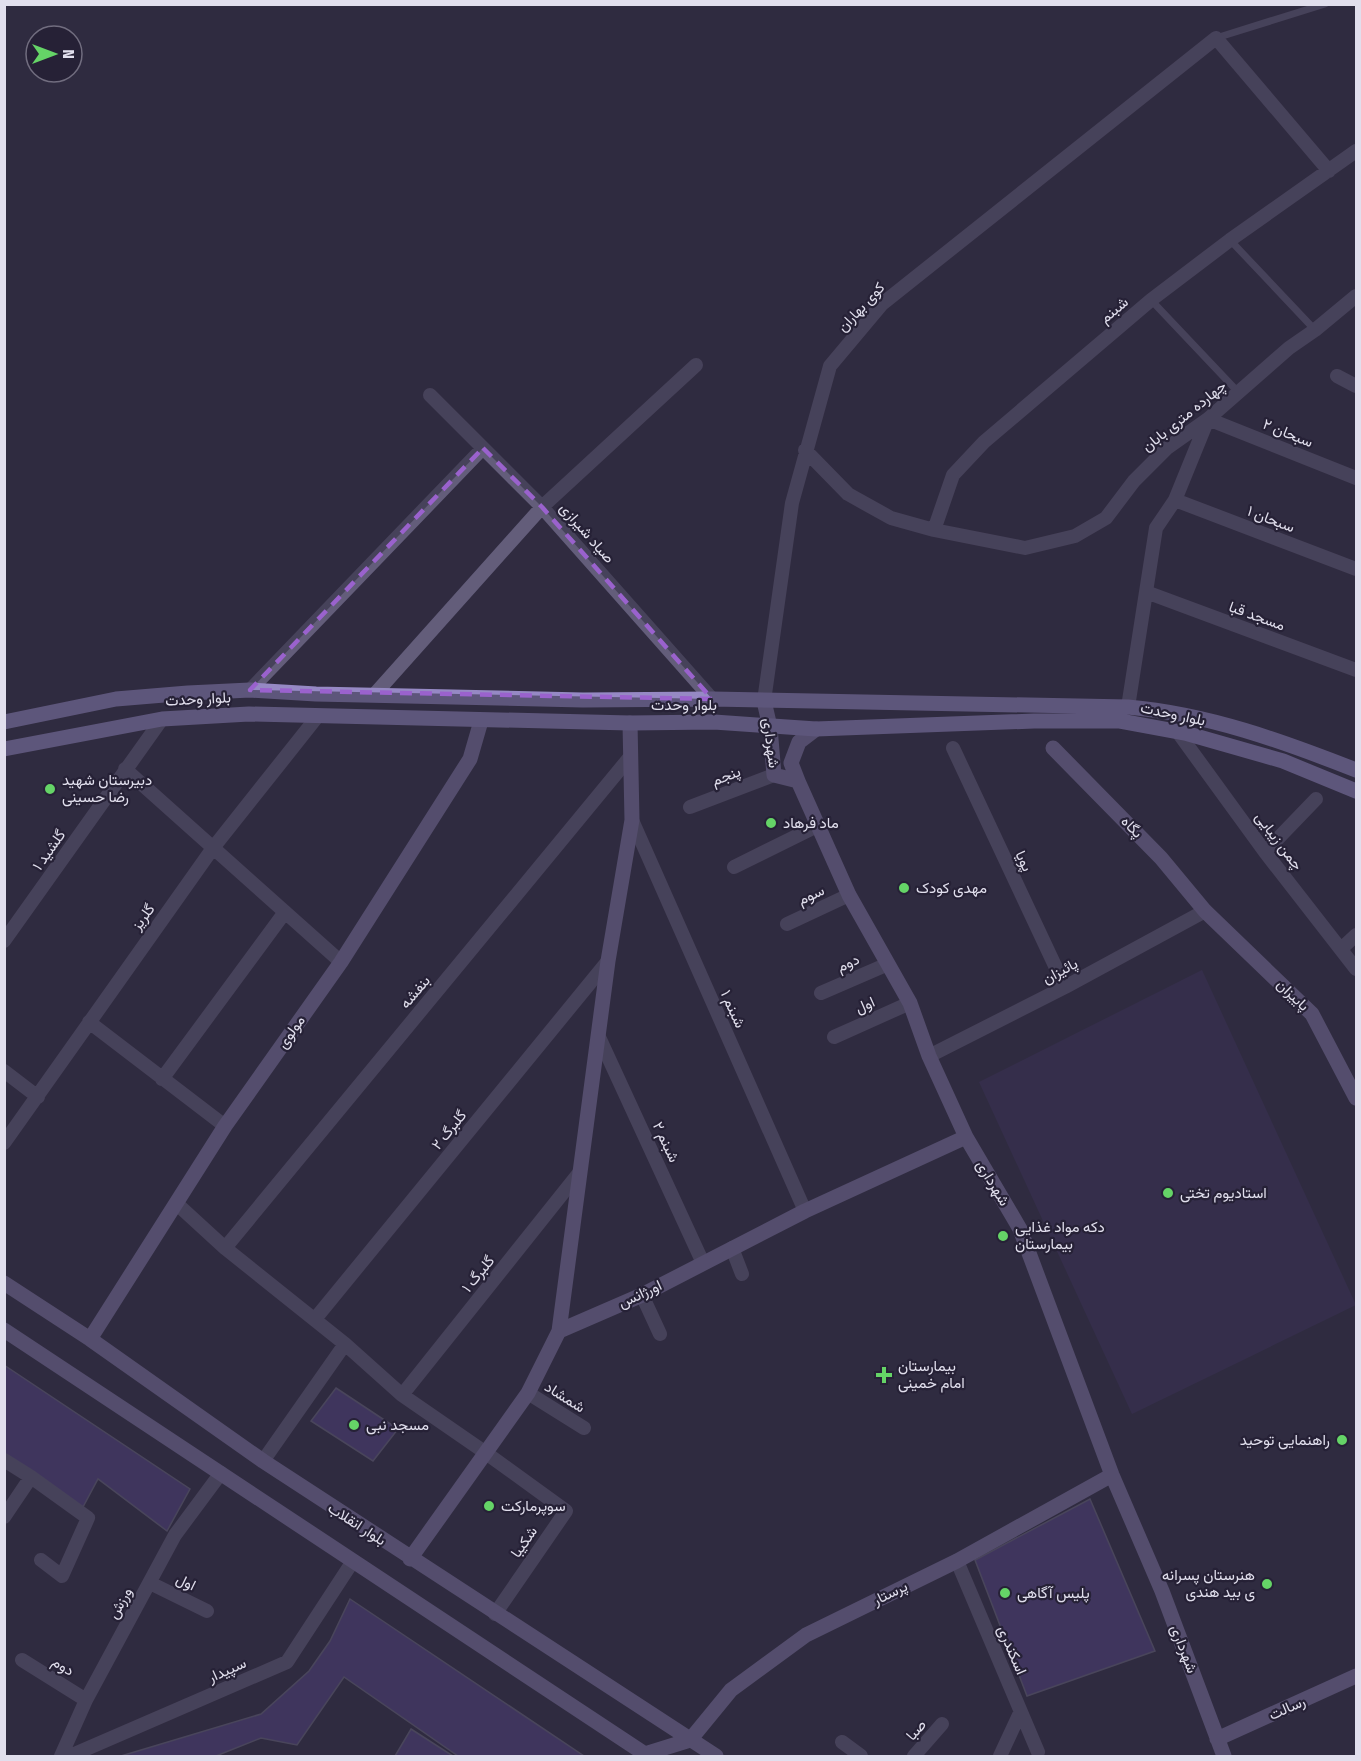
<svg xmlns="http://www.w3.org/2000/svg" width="1361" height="1761" font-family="'Fira Sans Condensed',Vazirmatn,sans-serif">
<rect width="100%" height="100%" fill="#302b40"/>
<path fill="#3c325a" d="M 1202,970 L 1356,1305 L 1132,1414 L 979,1082 Z"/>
<path fill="#534282" stroke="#69657d" stroke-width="1.5" d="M 4,1365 L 190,1489 L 167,1531 L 98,1479 L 83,1507 L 4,1453 Z
M 336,1388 L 398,1429 L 373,1461 L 311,1421 Z
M 1090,1499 L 1155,1651 L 1027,1696 L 975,1560 Z
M 350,1599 L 584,1756 L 458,1756 L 344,1677 L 297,1745 L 261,1738 L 216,1756 L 121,1756 L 261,1714 L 309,1671 L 330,1641 Z
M 411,1729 L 453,1756 L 395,1756 Z"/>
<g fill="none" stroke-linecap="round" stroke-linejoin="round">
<path stroke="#635d7a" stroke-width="7" d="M 1216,38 L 1325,4
M 1230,240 L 1315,330
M 1151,300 L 1239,393"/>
<path stroke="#635d7a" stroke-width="14" d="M 1337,376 L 1356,386
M 430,395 L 542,507 L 712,699
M 1208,419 L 1356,478
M 805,450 L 848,494 L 891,518 L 934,530 L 1025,548 L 1075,536 L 1106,518 L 1134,481 L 1167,448 L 1208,419 L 1289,348 L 1315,330 L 1356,296
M 1175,500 L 1356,569
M 934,530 L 953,475 L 984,442 L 1151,300 L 1230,240 L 1356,151
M 1146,592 L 1356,670
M 250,690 L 483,448
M 374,695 L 542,507 L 696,365
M 764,701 L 792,503 L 830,366 L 882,304 L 1216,38 L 1329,171
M 1128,707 L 1156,528 L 1175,500 L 1208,419
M 1177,731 L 1265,852 L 1356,969
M 953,748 L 1065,987
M 125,769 L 341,962
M 690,807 L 774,775
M 632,820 L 805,1211
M 1265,852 L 1316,799
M 734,867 L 819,825
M 787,924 L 849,895
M 4,941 L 162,719
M 1341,949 L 1356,935
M 821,993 L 888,964
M 89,1022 L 225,1126
M 598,1035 L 703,1263
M 834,1037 L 910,1003
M 929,1056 L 1065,987 L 1205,911
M 4,1071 L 38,1097
M 162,1079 L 285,912
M 4,1143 L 213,848 L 317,717
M 177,1204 L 225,1248 L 345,1344 L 402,1395 L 486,1453 L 566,1511 L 495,1614
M 225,1248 L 630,757
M 732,1248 L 742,1274
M 642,1295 L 660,1334
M 315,1319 L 608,961
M 528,1393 L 584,1428
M 402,1395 L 579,1173
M 4,1460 L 31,1477 L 88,1518 L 62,1576 L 41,1560
M 263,1461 L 345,1344
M 4,1517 L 31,1477
M 957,1561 L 1038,1752
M 150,1583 L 207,1611
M 22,1660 L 86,1700
M 842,1742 L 861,1756
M 61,1756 L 86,1700 L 175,1535 L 221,1473
M 70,1756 L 287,1662 L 353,1561
M 914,1756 L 942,1724
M 1000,1756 L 1020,1713"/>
<path stroke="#8076a4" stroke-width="15" d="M 764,701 L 770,727 L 774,775 L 798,781 L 849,895 L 910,1003 L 929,1056 L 966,1137 L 1020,1229 L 1112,1475 L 1162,1591 L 1224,1756
M 1053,748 L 1161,858 L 1205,911 L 1312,1014 L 1356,1098
M 798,781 L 791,763 L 799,742 L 816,729
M 4,1283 L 90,1339 L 263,1461 L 716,1756
M 4,1330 L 648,1756
M 559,1331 L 608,961 L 632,820 L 630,723
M 90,1339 L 225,1126 L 341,962 L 470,759 L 481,721
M 410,1559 L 528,1393 L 559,1331 L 642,1295 L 805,1211 L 966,1137
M 1217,1739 L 1356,1676
M 645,1754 L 690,1740 L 731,1690 L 806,1635 L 957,1561 L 1112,1475"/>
<path stroke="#9689c4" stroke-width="15" d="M 4,722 L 116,699 L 188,693 L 250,690 L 316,694 L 583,700 L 712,699 L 1128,707 C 1208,714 1282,741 1356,770
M 4,749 L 162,719 L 249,714 L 630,723 L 714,722 L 816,729 L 1034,721 L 1120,721 L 1185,733 L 1283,761 L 1356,791"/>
</g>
<path d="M0 0H1361V1761H0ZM 483,448 L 542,507 L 712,699 L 250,690 Z" fill="#302b40" fill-opacity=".55" fill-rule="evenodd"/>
<path fill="none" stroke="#9a62cd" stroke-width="4.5" stroke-dasharray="12 8" stroke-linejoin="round" d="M 483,448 L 542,507 L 712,699 L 250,690 Z"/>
<g fill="#65d467" stroke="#262136" stroke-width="2">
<circle cx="50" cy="789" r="6"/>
<circle cx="771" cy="823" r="6"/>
<circle cx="904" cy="888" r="6"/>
<circle cx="1168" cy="1193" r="6"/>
<circle cx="1003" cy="1236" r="6"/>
<path d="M881 1366h6v6h6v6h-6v6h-6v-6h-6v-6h6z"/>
<circle cx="354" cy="1425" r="6"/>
<circle cx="1342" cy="1440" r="6"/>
<circle cx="489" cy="1506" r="6"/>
<circle cx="1267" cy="1584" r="6"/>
<circle cx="1005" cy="1593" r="6"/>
</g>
<g text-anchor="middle" stroke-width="4.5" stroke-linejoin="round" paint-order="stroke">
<g font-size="15" fill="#e1dfed" stroke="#262136">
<text transform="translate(861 307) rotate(-47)" y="5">کوی بهاران</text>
<text transform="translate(1114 310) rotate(-40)" y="5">شبنم</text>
<text transform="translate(1184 416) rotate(-39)" y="5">چهارده متری بابان</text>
<text transform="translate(1288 433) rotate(22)" y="5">سبحان ۲</text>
<text transform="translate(1271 519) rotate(21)" y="5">سبحان ۱</text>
<text transform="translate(587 533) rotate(49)" y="5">صیاد شیرازی</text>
<text transform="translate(1257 616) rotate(20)" y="5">مسجد قبا</text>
<text transform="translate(198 699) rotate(-3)" y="5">بلوار وحدت</text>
<text x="684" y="710">بلوار وحدت</text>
<text transform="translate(1173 714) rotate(12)" y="5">بلوار وحدت</text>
<text transform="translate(771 743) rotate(83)" y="5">شهرداری</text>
<text transform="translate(726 776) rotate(-21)" y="5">پنجم</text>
<text transform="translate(1132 827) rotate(46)" y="5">پگاه</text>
<text transform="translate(1279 841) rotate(53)" y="5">چمن زیبایی</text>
<text transform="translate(49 850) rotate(-55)" y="5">گلشید ۱</text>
<text transform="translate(1024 861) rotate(65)" y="5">پویا</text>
<text transform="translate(811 895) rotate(-25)" y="5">سوم</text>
<text transform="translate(143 917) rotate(-54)" y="5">گلریز</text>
<text transform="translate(848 963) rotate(-24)" y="5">دوم</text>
<text transform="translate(1060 971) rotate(-28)" y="5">پائیزان</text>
<text transform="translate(415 992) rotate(-50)" y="5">بنفشه</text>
<text transform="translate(1293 995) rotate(44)" y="5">پاییزان</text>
<text transform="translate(865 1005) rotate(-24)" y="5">اول</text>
<text transform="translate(733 1009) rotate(66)" y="5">شبنم ۱</text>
<text transform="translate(291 1032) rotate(-55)" y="5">مولوی</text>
<text transform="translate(449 1130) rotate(-51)" y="5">گلبرگ ۲</text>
<text transform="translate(666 1142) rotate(65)" y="5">شبنم ۲</text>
<text transform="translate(993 1183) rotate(59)" y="5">شهرداری</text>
<text transform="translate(478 1274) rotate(-51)" y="5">گلبرگ ۱</text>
<text transform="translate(640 1294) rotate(-25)" y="5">اورژانس</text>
<text transform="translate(565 1397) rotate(32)" y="5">شمشاد</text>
<text transform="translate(357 1524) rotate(33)" y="5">بلوار انقلاب</text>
<text transform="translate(524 1542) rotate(-55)" y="5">شکیبا</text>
<text transform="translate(186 1582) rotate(26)" y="5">اول</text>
<text transform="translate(890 1593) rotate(-26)" y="5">پرستار</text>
<text transform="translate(120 1603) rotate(-61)" y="5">ورزش</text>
<text transform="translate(1184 1649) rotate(69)" y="5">شهرداری</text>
<text transform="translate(1012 1650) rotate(67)" y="5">اسکندری</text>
<text transform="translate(63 1666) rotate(32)" y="5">دوم</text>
<text transform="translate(227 1670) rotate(-24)" y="5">سپیدار</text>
<text transform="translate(1287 1708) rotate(-24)" y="5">رسالت</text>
<text transform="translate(916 1730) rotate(-49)" y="5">صبا</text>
</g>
<g font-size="15" fill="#e1dfed" stroke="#262136" text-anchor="start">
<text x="62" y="785">دبیرستان شهید<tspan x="62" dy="17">رضا حسینی</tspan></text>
<text x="783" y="828">ماد فرهاد</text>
<text x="916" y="893">مهدی کودک</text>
<text x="1180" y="1198">استادیوم تختی</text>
<text x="1015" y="1232">دکه مواد غذایی<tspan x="1015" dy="17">بیمارستان</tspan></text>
<text x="898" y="1371">بیمارستان<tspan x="898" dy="17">امام خمینی</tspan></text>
<text x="366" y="1430">مسجد نبی</text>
<text x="1330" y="1445" text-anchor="end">راهنمایی توحید</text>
<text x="501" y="1511">سوپرمارکت</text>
<text x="1255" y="1580" text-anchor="end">هنرستان پسرانه<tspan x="1255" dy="17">ی بید هندی</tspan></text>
<text x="1017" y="1598">پلیس آگاهی</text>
</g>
</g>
<rect width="1361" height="1761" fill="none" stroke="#e1dfed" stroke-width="12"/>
<g transform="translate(54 54) rotate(90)"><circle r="28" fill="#262136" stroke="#716d7f" stroke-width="1.5"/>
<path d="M0-4.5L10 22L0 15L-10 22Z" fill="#65d467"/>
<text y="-9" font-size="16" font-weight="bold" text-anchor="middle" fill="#e1dfed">N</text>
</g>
</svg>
